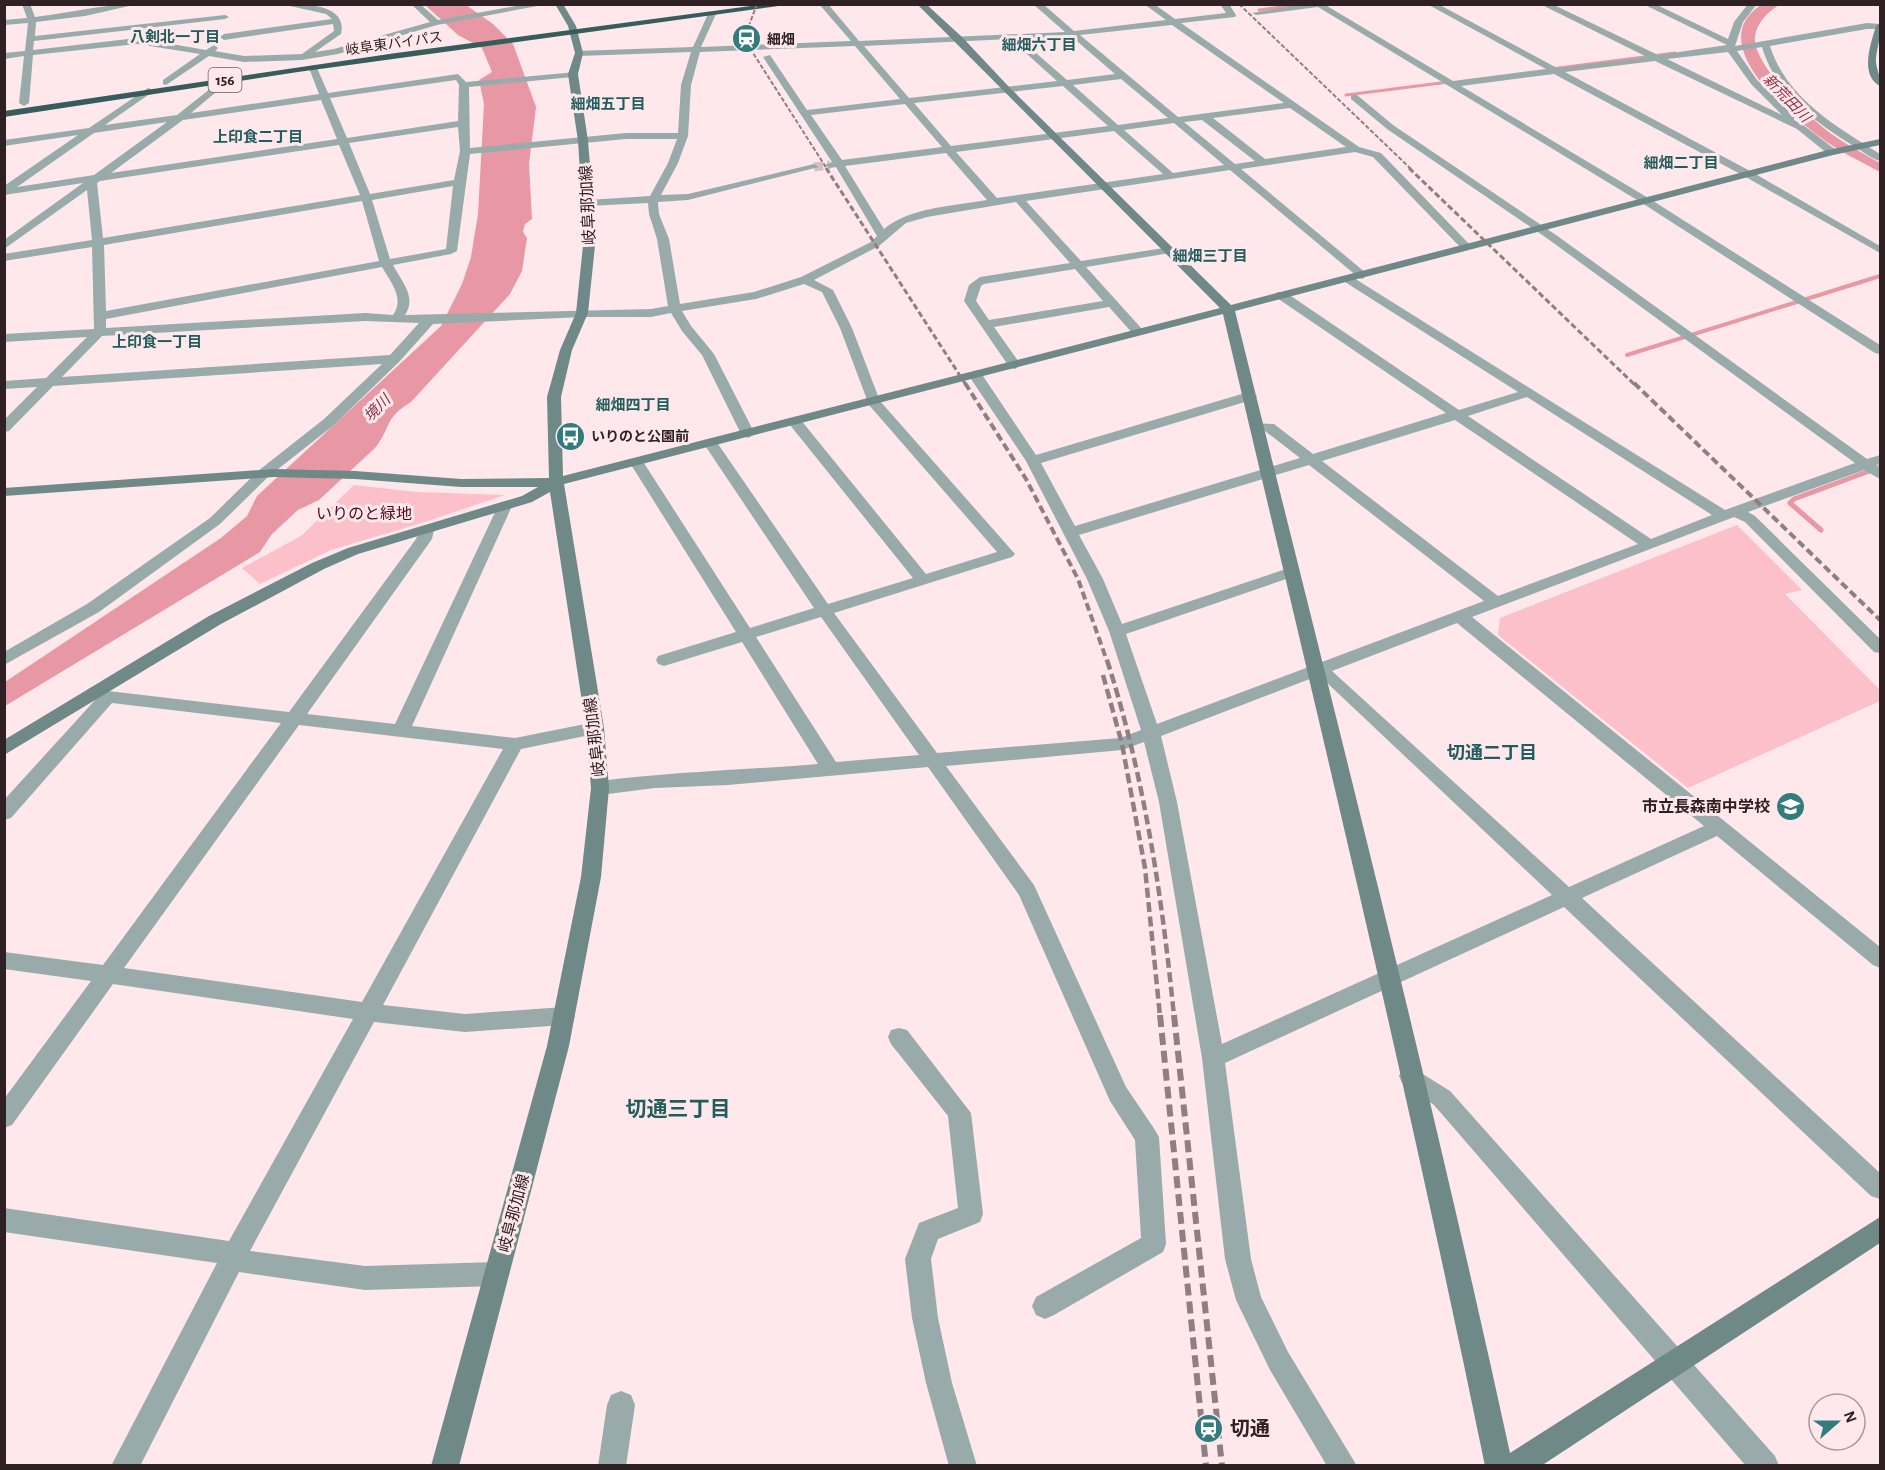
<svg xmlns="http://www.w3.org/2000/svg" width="1885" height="1470" font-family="'Alegreya Sans','Noto Sans JP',sans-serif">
<rect width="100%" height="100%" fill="#ffe8eb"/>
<path fill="#fbc0c9" d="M 354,485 L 416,492 L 505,495 L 425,522 L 331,550 L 260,584 L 242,568 L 301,536 Z
M 1737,525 L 1802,590 L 1785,594 L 1880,690 L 1880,701 L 1688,788 L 1498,635 L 1500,618 Z"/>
<path fill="#e897a4" d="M 425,5 L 466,5 L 493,24 L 513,44 L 536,107 L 529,164 L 532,219 L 525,224 L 523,232 L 527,238 L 522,271 L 510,294 L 411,402 C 383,419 392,427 375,448 L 319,500 L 298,510 L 272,534 L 260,552 L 5,706 L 5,682 L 221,538 L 247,516 L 257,496 L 441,326 L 462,284 L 471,257 L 478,214 L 484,104 L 479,80 L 492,72 L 482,48 L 458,35 Z
M 1761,5 L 1779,5 C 1768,12 1757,22 1755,36 C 1751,64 1812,120 1833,135 C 1848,146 1865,154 1880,163 L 1880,172 C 1860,161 1838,151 1820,137 C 1787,113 1703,42 1761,5 Z"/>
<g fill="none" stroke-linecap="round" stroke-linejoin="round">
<path stroke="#e897a4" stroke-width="3" d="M 1259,10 L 1298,5
M 1551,69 L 1675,53
M 1346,95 L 1449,82"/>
<path stroke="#e897a4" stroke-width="4" d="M 1627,355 L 1880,276"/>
<path stroke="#e897a4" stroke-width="5" d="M 1821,530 L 1790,503 L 1794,499 L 1880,467"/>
<path stroke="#d5c0c3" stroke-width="9" stroke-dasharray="9 4.5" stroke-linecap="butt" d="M 814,167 L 830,165"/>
<path fill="#9aa" fill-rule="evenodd" d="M 22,4 L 30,4 L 35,17 C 68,13 105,4 138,4 L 85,16 L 36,22 L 35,36 L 225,15 L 229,17 L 225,19 L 34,41 L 33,50 L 137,38 L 206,50 L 214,45 L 218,48 L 215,51 L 244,56 L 302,54 L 334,31 L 333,24 L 224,40 L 220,37 L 224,34 L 332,19 L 326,14 L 281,4 C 303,4 348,3 341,34 L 315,52 L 334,49 L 430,22 L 411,4 L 420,4 L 438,20 L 527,4 L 548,4 L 437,25 L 338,54 L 302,60 L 244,62 L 209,56 L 166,85 L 163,84 L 163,80 L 200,54 L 137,44 L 33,55 L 29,103 L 24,106 L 19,103 L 24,56 L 4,59 L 4,53 L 25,51 L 28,23 L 4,25 L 4,20 L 27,18 Z
M 819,4 L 828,4 L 859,41 L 1065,32 L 1033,4 L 1043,4 L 1074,31 L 1166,20 L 1144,4 L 1154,4 L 1175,19 L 1226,13 L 1220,4 L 1229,4 L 1236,15 L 1235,17 L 1181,23 L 1359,147 L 1381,153 L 1472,247 L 1470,249 L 1462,249 L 1373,157 L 1355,152 L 1241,169 L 1366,273 L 1368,275 L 1362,279 L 1358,277 L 1230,170 L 1026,201 L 1081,261 L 1170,247 L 1176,250 L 1170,253 L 1086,267 L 1142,329 L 1144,332 L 1142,335 L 1134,335 L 1109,307 L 994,327 L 1021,365 L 1015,369 L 1010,368 L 964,301 L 969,285 L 980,277 L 1070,263 L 1016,202 L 927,217 L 906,223 L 879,246 L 814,280 L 833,290 L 852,328 L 880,401 L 1015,554 L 1012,557 L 834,613 L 937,753 L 1120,738 L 1141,730 L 1109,631 L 1087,579 L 1026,461 L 969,376 L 971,373 L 981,373 L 1036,455 L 1245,393 L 1250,392 L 1257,396 L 1255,399 L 1041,463 L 1075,526 L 1300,458 L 1265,431 L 1252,429 L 1250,426 L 1252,423 L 1274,424 L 1313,454 L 1446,413 L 1277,298 L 1277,292 L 1285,292 L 1459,410 L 1518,392 L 1345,282 L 1345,276 L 1349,275 L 1725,510 L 1855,463 L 1548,239 L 1387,129 L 1351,99 L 1351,95 L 1357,95 L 1393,125 L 1556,235 L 1867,459 L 1880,455 L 1880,464 L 1876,465 L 1880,469 L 1880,479 L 1864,470 L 1748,512 L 1755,516 L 1880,639 L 1880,653 L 1874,652 L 1745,522 L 1734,517 L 1472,617 L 1880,947 L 1880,968 L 1873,965 L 1717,836 L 1582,898 L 1880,1173 L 1880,1199 L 1871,1196 L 1564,907 L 1225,1063 L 1251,1259 L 1261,1297 L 1288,1352 L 1357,1466 L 1327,1466 L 1270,1370 L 1236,1300 L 1225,1259 L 1202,1058 L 1159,802 L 1144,742 L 1122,750 L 946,766 L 1034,885 L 1126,1087 L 1155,1130 L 1159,1137 L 1166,1244 L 1163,1252 L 1054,1315 L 1045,1319 L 1036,1315 L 1032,1306 L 1036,1297 L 1141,1238 L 1135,1140 L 1110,1101 L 1019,895 L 928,767 L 728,785 L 655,788 L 600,795 L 593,793 L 591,788 L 593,783 L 600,781 C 672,772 745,770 818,764 L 742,642 L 664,666 L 658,664 L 656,660 L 658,656 L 736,632 L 630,463 L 632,460 L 642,460 L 750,628 L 814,608 L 704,444 L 706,441 L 716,441 L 828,604 L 913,578 L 790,425 L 788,422 L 790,419 L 800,419 L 926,574 L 997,552 L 869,405 L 840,328 L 822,292 L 804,284 L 756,299 L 682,311 L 691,326 L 714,354 L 755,434 L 748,438 L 741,434 L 702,355 L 682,331 L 671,313 L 651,317 L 582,317 L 433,324 L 399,362 L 334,425 L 268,477 L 220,524 L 99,612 L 4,665 L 4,652 L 87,604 L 210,518 L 258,471 L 324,419 L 382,364 L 53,386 L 9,431 L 4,432 L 4,420 L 37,387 L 4,389 L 4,381 L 46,378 L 87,337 L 4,342 L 4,334 L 94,329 L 92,247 L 4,261 L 4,254 L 92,240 L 87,190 L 4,249 L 4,240 L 83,183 L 4,195 L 4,186 L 78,135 L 4,146 L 4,140 L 89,128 L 148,88 L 151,89 L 151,93 L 105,125 L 177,115 L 225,77 L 228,78 L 228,82 L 191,113 L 319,94 L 309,68 L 313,65 L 317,68 L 328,93 L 458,74 L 466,82 L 576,72 L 578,74 L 573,77 L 469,87 L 470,148 L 626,133 L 678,133 L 681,85 L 691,52 L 579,56 L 575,53 L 576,51 L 693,47 L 708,14 L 712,12 L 716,14 L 701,47 L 851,41 ZM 1172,25 L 1284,103 L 1178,117 L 1080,35 ZM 1071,36 L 1115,74 L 1067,80 L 1020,39 ZM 1010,39 L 1057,81 L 909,98 L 864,46 ZM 855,46 L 900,99 L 807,110 L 770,55 L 763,57 L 832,162 L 825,165 L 830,168 L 836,167 L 877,236 L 871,242 L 801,277 L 754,292 L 680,304 L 669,239 L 659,214 L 658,202 L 688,200 L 819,167 L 814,164 L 688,194 L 661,195 L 678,163 L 688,136 L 691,85 L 700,52 ZM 1121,79 L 1168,118 L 1118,125 L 1073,85 ZM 456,80 L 459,85 L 458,121 L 347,138 L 330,98 ZM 1063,86 L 1108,126 L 951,146 L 914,103 ZM 321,100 L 337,139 L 111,173 L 183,120 ZM 905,104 L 942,147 L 842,160 L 811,115 ZM 1290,108 L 1346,147 L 1265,159 L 1213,118 ZM 1202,120 L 1255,161 L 1235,164 L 1184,122 ZM 167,122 L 94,175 L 17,187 L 94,133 ZM 1174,123 L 1224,165 L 1173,173 L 1124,130 ZM 458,127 L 460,151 L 454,180 L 370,194 L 349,143 ZM 1114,131 L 1163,174 L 997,198 L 956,152 ZM 626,139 L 677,139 L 668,163 L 650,196 L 588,200 L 583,203 L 588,206 L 648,203 L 649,214 L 657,239 L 668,306 L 651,309 L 405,315 C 417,297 402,282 393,265 L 451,254 L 457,251 L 470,154 ZM 339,145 L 360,195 L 103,238 L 97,183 L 100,181 ZM 946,153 L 987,200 C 954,206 910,207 884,229 L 845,166 ZM 453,186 L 446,249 L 390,259 L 372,200 ZM 362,201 L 379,261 L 106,311 L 104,245 ZM 382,267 C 391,283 405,298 393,315 L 365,313 L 106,328 L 106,319 ZM 1075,269 L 1103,301 L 989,320 L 976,301 L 981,286 L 984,284 ZM 365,321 L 419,323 L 390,355 L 62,377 L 102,336 ZM 1527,397 L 1712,515 L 1651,539 L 1468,416 ZM 1455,420 L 1638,544 L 1498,596 L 1322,461 ZM 1309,465 L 1484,601 L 1157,724 L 1126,634 L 1298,575 L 1300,572 L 1298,569 L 1286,569 L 1122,624 L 1103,579 L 1079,535 ZM 821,617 L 919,755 L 836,762 L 756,637 ZM 1457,623 L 1704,826 L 1569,887 L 1332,671 ZM 1315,677 L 1324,680 L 1552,895 L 1222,1044 L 1177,802 L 1161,736 Z
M 1303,4 L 1330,4 L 1327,6 L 1453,81 L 1546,69 L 1427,4 L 1438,4 L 1557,68 L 1647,57 L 1540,4 L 1552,4 L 1658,55 L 1727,45 L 1643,4 L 1655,4 L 1728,39 L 1734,22 L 1748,4 L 1757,4 L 1743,22 L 1735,46 L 1867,23 L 1880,24 L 1880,29 L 1867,29 L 1770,46 C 1786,98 1837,127 1880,154 L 1880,161 C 1870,158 1861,150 1852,145 C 1814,121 1775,92 1762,47 L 1737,51 L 1757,80 L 1794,116 L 1794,120 L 1803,125 L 1836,150 L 1836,154 L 1828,154 L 1797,129 L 1655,61 L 1565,72 L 1752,172 L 1880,246 L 1880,253 L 1744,176 L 1554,74 L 1461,86 L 1650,199 L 1880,345 L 1880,354 L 1875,353 L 1642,203 L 1318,7 L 1256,15 L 1252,13 ZM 1728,52 L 1751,84 L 1782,115 L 1667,59 Z
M 505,502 L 512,506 L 412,726 L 515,738 L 595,722 L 601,724 L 604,728 L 601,732 L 595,734 L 521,749 L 383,1005 L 465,1014 L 564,1007 L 572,1010 L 575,1016 L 572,1022 L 564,1025 L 465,1032 L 374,1022 L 250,1251 L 365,1266 L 496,1262 L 505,1265 L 509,1274 L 505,1283 L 496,1286 L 365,1290 L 239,1272 L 140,1466 L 111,1466 L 217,1263 L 4,1232 L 4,1208 L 229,1241 L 353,1019 L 113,984 L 12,1125 L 4,1128 L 4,1099 L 91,981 L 4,969 L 4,952 L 103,965 L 281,723 L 112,703 L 11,818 L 4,820 L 4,800 L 96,699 L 88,697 L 85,693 L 88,689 L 94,687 L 108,691 L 289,712 L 416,539 L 421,527 L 426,525 L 434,530 L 432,539 L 307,714 L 395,724 L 498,506 ZM 299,725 L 503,749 L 362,1002 L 124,968 Z
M 899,1028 L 907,1030 L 971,1113 L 983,1214 L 980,1222 L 938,1239 L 931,1259 L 938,1318 L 952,1383 L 977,1466 L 949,1466 L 926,1383 L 912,1318 L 905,1259 L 919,1223 L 958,1208 L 948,1116 L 891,1044 L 888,1037 L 891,1030 Z
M 1410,1066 L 1450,1091 L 1775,1456 L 1779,1466 L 1746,1466 L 1434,1105 L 1402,1083 L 1399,1076 L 1402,1069 Z
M 621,1391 L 631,1395 L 635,1405 L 626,1466 L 598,1466 L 607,1405 L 611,1395 Z"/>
<path fill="#6f8888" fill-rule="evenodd" d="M 555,4 L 563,4 L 576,26 L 583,53 L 578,74 L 588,141 L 596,236 L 588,313 L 572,350 L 561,397 L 563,476 L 1220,308 L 917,4 L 926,4 L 962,37 L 1010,88 L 1231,305 L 1828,150 L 1880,139 L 1880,145 L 1833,155 L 1235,311 C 1329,691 1427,1071 1510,1453 L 1880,1217 L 1880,1243 L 1541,1466 L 1485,1466 C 1406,1080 1313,697 1223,314 L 564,484 L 604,728 L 609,788 L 601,877 L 569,1046 L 459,1466 L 431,1466 L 547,1046 L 581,877 L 591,788 L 586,728 L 550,492 L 532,502 L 358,554 L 324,569 L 221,624 L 4,755 L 4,740 L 209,616 L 312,563 L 348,548 L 522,496 L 538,487 L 461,487 L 355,479 L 274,477 L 4,496 L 4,488 L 274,469 L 355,471 L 461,479 L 549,478 L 547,397 L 560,350 L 576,313 L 584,236 L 578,141 L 568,74 L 575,53 L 568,26 Z
M 1880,23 C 1882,37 1875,53 1876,62 C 1877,71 1881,77 1880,86 C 1859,75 1871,43 1876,26 Z"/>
<path fill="#375c5c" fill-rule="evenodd" d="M 766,4 L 793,4 L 298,72 L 4,117 L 4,111 L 396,53 Z"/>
<path stroke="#907e80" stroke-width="2" stroke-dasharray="4.5 2" stroke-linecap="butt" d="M 757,4 L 748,28 L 753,53 L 827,169
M 1239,4 L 1411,169"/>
<path stroke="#907e80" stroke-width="3" stroke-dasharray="6 3" stroke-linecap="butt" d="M 826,168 L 966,385
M 1409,168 L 1635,385"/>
<path stroke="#907e80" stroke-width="4" stroke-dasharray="8 4" stroke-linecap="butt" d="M 965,383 L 1026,479 L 1078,579 L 1107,661
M 1634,383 L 1880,620"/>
<path stroke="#907e80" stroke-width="4.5" stroke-dasharray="10 4.5" stroke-linecap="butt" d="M 1107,660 C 1144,775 1162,896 1174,1016
M 1103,675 L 1122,744 L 1145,868 L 1160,1016"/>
<path stroke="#907e80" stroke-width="6" stroke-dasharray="12 6" stroke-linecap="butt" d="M 1160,1015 L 1206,1466
M 1174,1015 L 1222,1466"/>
</g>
<defs>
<symbol id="station-disc" viewBox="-11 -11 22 22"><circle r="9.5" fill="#337c7e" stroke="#ffe8eb"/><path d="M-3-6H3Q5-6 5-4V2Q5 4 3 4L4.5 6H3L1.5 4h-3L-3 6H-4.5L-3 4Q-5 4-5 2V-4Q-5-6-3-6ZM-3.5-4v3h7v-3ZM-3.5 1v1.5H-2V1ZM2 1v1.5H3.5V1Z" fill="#fff"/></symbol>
<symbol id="bus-disc" viewBox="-11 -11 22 22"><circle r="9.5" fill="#337c7e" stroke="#ffe8eb"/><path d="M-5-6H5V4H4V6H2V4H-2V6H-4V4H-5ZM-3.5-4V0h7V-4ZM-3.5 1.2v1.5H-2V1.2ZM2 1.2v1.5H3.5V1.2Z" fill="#fff"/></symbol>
<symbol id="school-disc" viewBox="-11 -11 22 22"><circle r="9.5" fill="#337c7e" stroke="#ffe8eb"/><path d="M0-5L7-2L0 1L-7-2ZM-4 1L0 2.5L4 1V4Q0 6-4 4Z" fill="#fff"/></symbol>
</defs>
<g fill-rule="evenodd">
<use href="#station-disc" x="730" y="22" width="33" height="33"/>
<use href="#bus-disc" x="554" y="420" width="33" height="33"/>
<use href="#school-disc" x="1774" y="790" width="33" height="33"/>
<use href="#station-disc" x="1192" y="1412" width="33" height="33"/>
</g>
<g text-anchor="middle" stroke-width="6" stroke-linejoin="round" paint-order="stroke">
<g font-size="14" font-weight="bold" fill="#2f2123" stroke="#ffe8eb" text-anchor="start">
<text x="767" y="44">細畑</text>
<text x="591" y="441">いりのと公園前</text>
</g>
<g font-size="14" fill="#2f2123" stroke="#ffe8eb">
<text transform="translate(394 43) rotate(-8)" y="5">岐阜東バイパス</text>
</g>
<g font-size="15" font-weight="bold" fill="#225d5e" stroke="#ffe8eb">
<text x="175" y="42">八剣北一丁目</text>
<text x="1039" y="50">細畑六丁目</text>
<text x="608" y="109">細畑五丁目</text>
<text x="258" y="142">上印食二丁目</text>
<text x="1681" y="168">細畑二丁目</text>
<text x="1210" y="261">細畑三丁目</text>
<text x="157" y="347">上印食一丁目</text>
<text x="633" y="410">細畑四丁目</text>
</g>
<rect fill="#ffe8eb" stroke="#6d5d5f" stroke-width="1.5" x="208.5" y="68" width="33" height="24" rx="4.5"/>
<g font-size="15" font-weight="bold" fill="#2f2123">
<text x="225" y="85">156</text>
</g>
<g font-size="15" font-style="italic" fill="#8f3148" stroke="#ffe8eb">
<text transform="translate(1787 98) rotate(46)" y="5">新荒田川</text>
<text transform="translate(377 408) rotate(-45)" y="5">境川</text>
</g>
<g font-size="16" fill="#2f2123" stroke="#ffe8eb">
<text transform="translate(587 205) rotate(-93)" y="6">岐阜那加線</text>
<text transform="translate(594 737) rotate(-97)" y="6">岐阜那加線</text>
<text transform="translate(513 1213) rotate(-75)" y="6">岐阜那加線</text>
</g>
<g font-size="16" fill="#4f071e" stroke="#ffe8eb">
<text x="364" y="519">いりのと緑地</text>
</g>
<g font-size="16" font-weight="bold" fill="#2f2123" stroke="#ffe8eb" text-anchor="end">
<text x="1770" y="812">市立長森南中学校</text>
</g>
<g font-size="18" font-weight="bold" fill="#225d5e" stroke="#ffe8eb">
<text x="1492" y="759">切通二丁目</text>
</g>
<g font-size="20" font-weight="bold" fill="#2f2123" stroke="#ffe8eb" text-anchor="start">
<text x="1230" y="1435">切通</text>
</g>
<g font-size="21" font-weight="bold" fill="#225d5e" stroke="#ffe8eb">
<text x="678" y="1116">切通三丁目</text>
</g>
</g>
<rect width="1885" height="1470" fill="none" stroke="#2f2123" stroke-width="12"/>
<g transform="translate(1837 1422) rotate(69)"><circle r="28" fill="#ffe8eb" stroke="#ac989b" stroke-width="1.5"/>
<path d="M0-4.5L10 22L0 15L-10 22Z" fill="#337c7e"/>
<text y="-9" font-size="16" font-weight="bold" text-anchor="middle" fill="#2f2123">N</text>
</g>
</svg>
